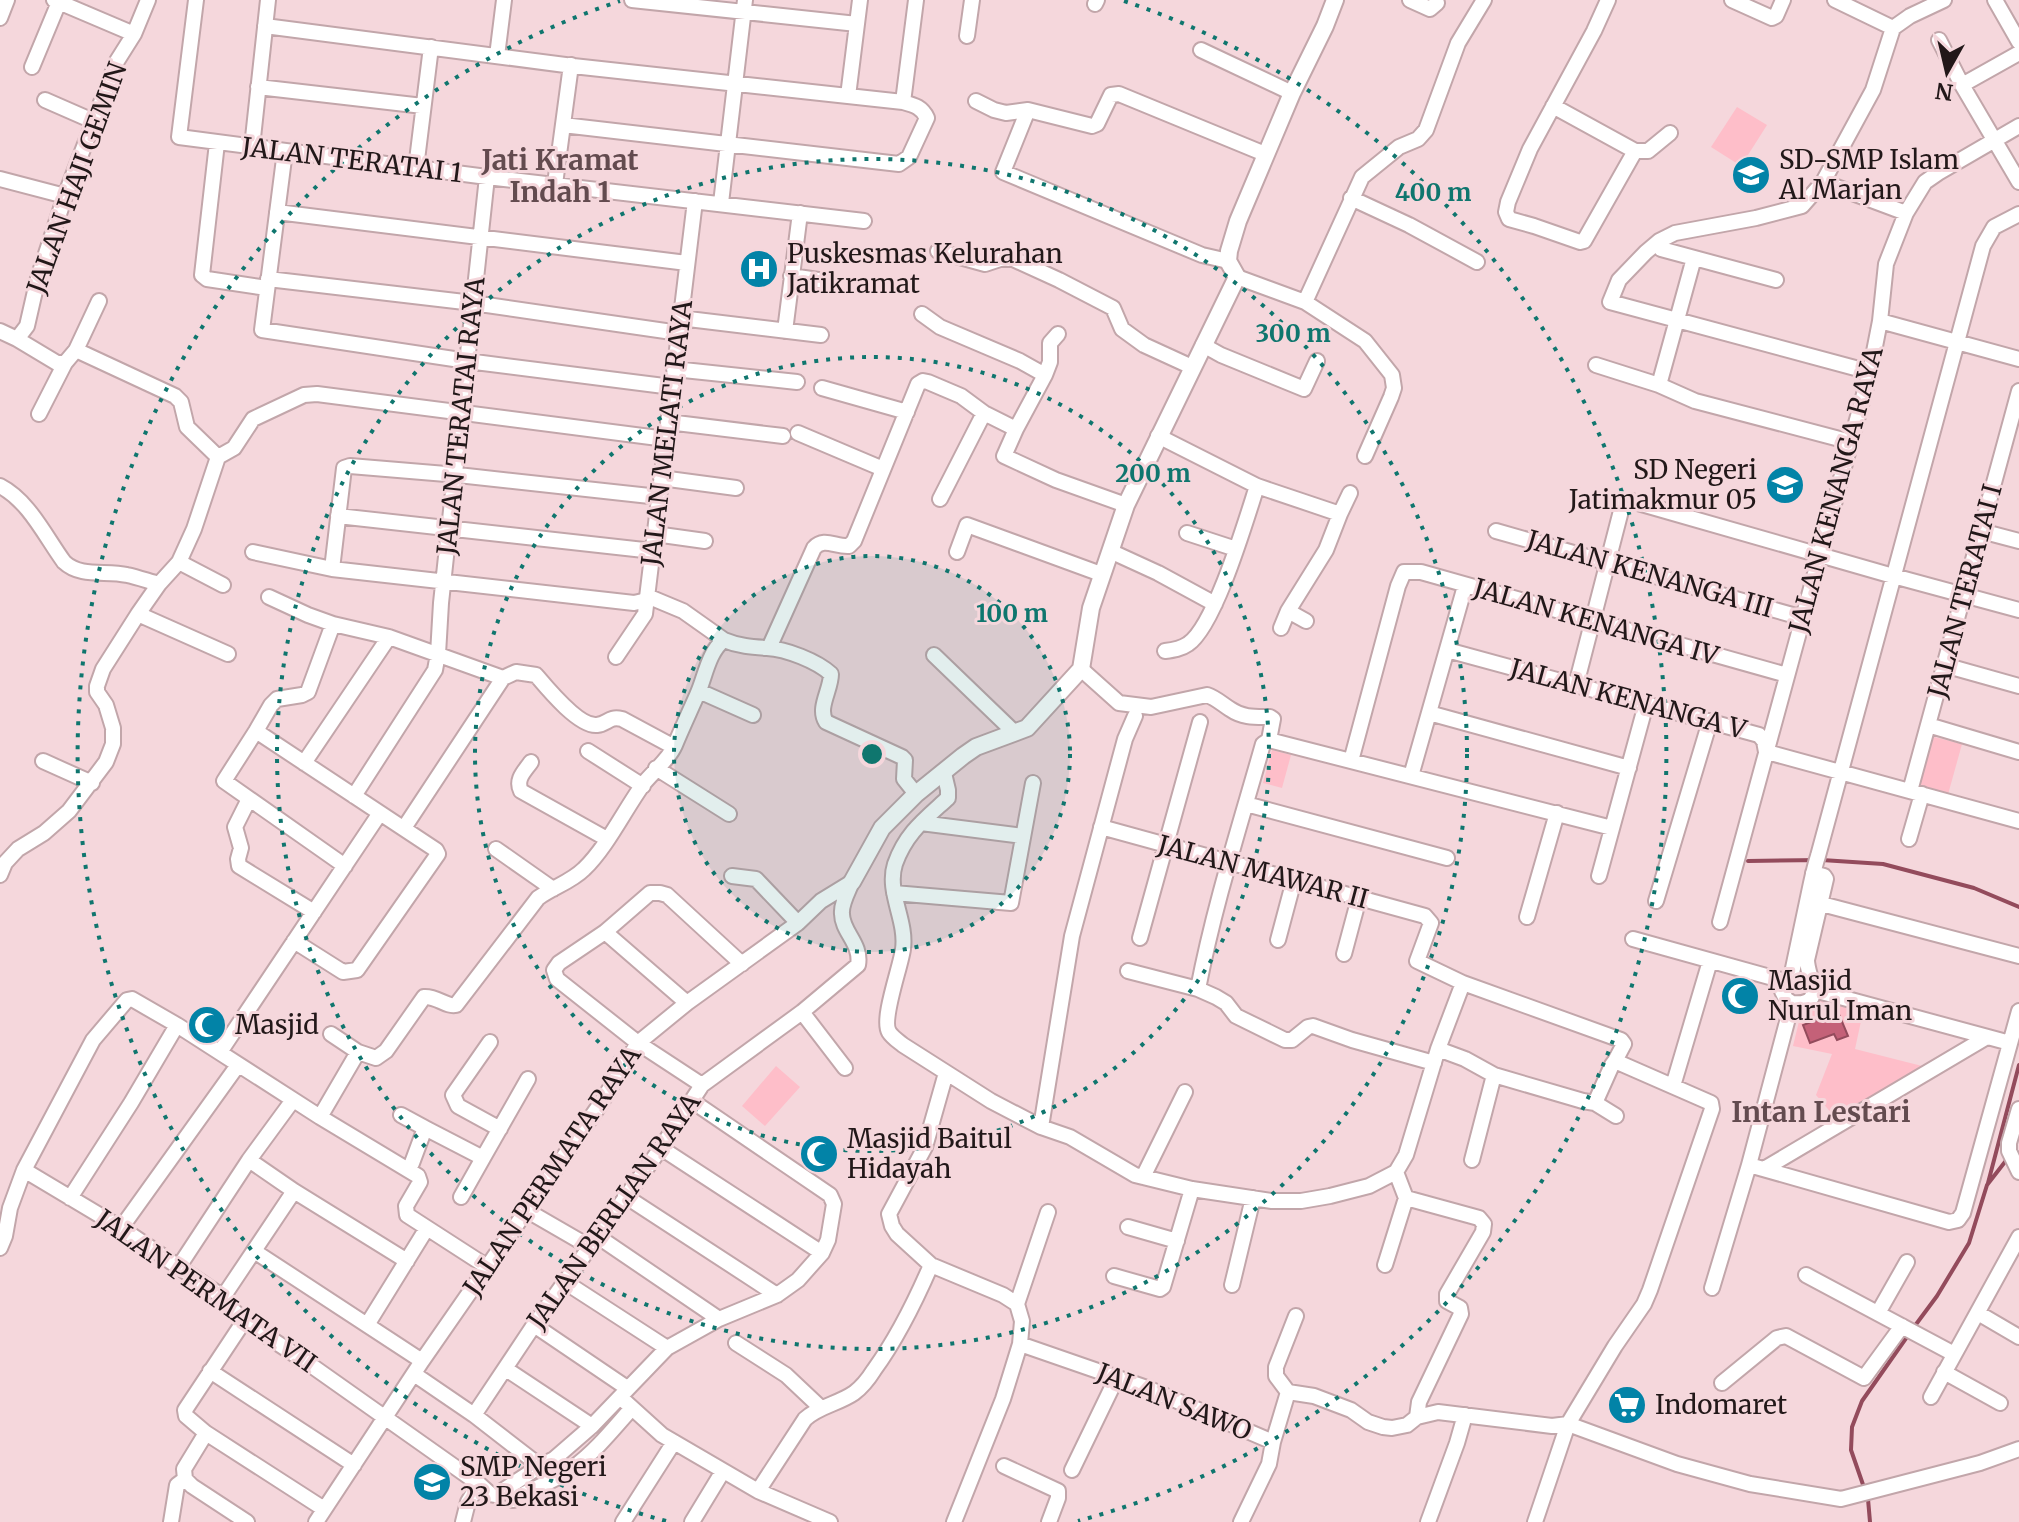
<svg xmlns="http://www.w3.org/2000/svg" width="2019" height="1522" font-family="Merriweather,serif">
<rect width="100%" height="100%" fill="#f5d7dc"/>
<path fill="#febec9" d="M 1737,107 L 1767,125 L 1741,166 L 1711,147 Z
M 1930,736 L 1962,744 L 1947,798 L 1916,789 Z
M 1272,750 L 1291,755 L 1282,788 L 1263,783 Z
M 1821,1001 L 1863,1012 L 1855,1049 L 1926,1067 L 1838,1121 L 1816,1095 L 1832,1054 L 1793,1046 L 1802,1009 Z
M 776,1066 L 800,1087 L 765,1126 L 742,1106 Z"/>
<path fill="#c46178" stroke="#934b5c" stroke-width="2" d="M 1838,1012 L 1848,1036 L 1837,1040 L 1834,1034 L 1810,1043 L 1803,1025 Z"/>
<g fill="none" stroke-linecap="round" stroke-linejoin="round">
<path stroke="#934b5c" stroke-width="4" d="M 1748,861 L 1822,860 L 1883,864 L 1974,888 L 2019,907
M 1988,1183 L 2019,1065
M 1914,1327 L 1937,1296 L 1969,1243 L 1987,1185 L 2008,1158
M 1870,1522 L 1868,1499 L 1851,1450 L 1852,1427 L 1862,1401 L 1909,1334"/>
<defs>
<path id="minor" d="M 54,0 L 134,34
M 196,0 L 179,137 L 487,177 L 864,221
M 632,0 L 857,24
M 1410,0 L 1430,9 L 1437,3
M 1608,0 L 1594,31 L 1530,149 L 1508,202 L 1506,212 L 1509,219 L 1534,226 L 1580,242 L 1584,241 L 1635,151
M 1732,0 L 1772,18 L 1776,16 L 1783,0
M 1835,0 L 1893,28
M 1995,0 L 2019,42
M 1095,4 L 1097,0
M 0,18 L 7,0
M 265,26 L 573,66 L 903,102 C 914,105 922,107 927,118 L 909,157 L 899,164 L 563,125
M 967,36 L 972,0
M 1939,40 L 1962,85 L 2019,182
M 1201,50 L 1292,93
M 497,56 L 504,0
M 32,67 L 59,2
M 1962,85 L 2019,53
M 258,87 L 423,106
M 848,96 L 860,0
M 45,100 L 93,121
M 976,101 L 994,110 L 1006,113 L 1028,110 L 1092,126 L 1097,124 L 1111,95 L 1119,94 L 1265,154
M 903,102 L 916,0
M 1553,106 L 1635,151 L 1648,151 L 1670,133
M 1028,110 L 1003,172 L 1202,255 L 1228,261
M 217,143 L 202,275 L 207,279 L 267,288
M 252,147 L 268,0
M 285,151 L 262,330 L 467,361 L 672,387
M 416,168 L 431,47
M 0,179 L 65,196
M 1823,182 L 1906,213
M 555,184 L 571,65
M 1351,198 L 1409,225 L 1477,262
M 721,203 L 745,0
M 277,212 L 687,263
M 1661,249 L 1776,280
M 938,251 L 985,264 L 1000,259 L 1013,259 L 1059,280 L 1113,308 L 1122,329 L 1144,345 L 1192,367
M 791,276 L 825,281
M 1237,277 L 1305,302 L 1365,341 L 1392,375 L 1394,388 L 1391,397 L 1365,456
M 268,279 L 473,303 L 679,333
M 1305,302 L 1362,177 L 1399,147 L 1418,139 L 1426,130 L 1458,43 L 1484,0
M 922,314 L 940,327 L 1020,361 L 1045,375 L 1016,429 L 1004,456 L 1056,480 L 1126,505
M 680,318 L 821,335
M 1880,321 L 2019,359
M 0,331 L 17,339 L 27,326 L 38,278 L 65,196 L 117,61 L 134,34 L 148,0
M 785,331 L 800,213
M 17,339 L 57,363 L 65,363 L 76,350 L 99,301
M 1203,345 L 1221,355 L 1304,389 L 1317,361
M 76,350 L 175,396 L 181,402 L 187,427 L 218,457
M 1596,365 L 1659,385 L 1695,401 L 1851,442
M 674,369 L 797,382
M 1870,372 L 1610,302 L 1619,280 L 1646,252 L 1659,241 L 1675,233 L 1756,218 L 1802,206 L 1823,182 L 1873,90 L 1893,28 L 1910,16 L 1944,0
M 1045,375 L 1050,362 L 1050,343 L 1058,334
M 1659,385 L 1694,258
M 822,388 L 907,412
M 39,414 L 65,363
M 668,422 L 783,436
M 798,433 L 883,469
M 1158,436 L 1257,486 L 1340,514 L 1326,550 L 1288,611 L 1281,628
M 661,478 L 736,488
M 0,486 C 29,501 45,536 64,562 C 81,578 106,570 127,575 C 137,577 148,581 159,584
M 940,499 L 984,413
M 1340,514 L 1350,493
M 338,516 L 653,551
M 1496,531 L 1803,618
M 1981,531 L 2019,541
M 1187,533 L 1236,549
M 655,534 L 705,541
M 1110,551 L 1158,573 L 1215,604
M 253,552 L 332,569
M 957,552 L 967,525 L 1101,574
M 179,562 L 223,585
M 647,596 L 683,611 L 724,640
M 269,597 L 308,615 L 333,624 L 389,637 L 503,678
M 647,600 L 634,603 L 332,569 L 344,468 L 350,466 L 458,475 L 659,497
M 1288,611 L 1306,621
M 138,614 L 228,654
M 333,624 L 308,692 L 302,695 L 277,699 L 271,705 L 256,731 L 224,781 L 345,866
M 769,648 L 814,548 C 824,537 835,547 849,546 L 854,541 L 918,384 L 923,381 L 928,382 L 961,396 L 984,413 L 1016,429
M 1447,650 L 1759,735 L 1764,741 L 1766,752
M 1165,651 C 1173,650 1181,649 1188,644 C 1215,626 1246,520 1257,486
M 934,655 L 1014,732
M 616,657 L 645,614 L 695,201
M 1944,665 L 2019,686
M 1081,669 L 1119,703 L 1151,707 L 1207,695 C 1216,698 1222,704 1230,709 C 1243,718 1255,717 1270,717 L 1273,719 L 1269,740 L 1263,744 C 1240,825 1214,906 1198,989
M 503,678 L 516,672 L 536,675 C 547,688 579,727 597,725 C 608,724 608,716 622,719 L 674,747
M 1576,685 L 1623,503 L 1631,501 L 1886,574 L 2019,610
M 699,691 L 753,715
M 1429,713 L 1629,768
M 1928,725 L 2019,752
M 256,731 L 436,850 L 438,854 L 357,970 L 343,972 L 294,941
M 1269,740 L 1612,828
M 588,751 L 643,786
M 1767,752 L 2019,821
M 43,761 L 92,783
M 1351,761 L 1398,586 L 1404,572 L 1421,572 L 1787,675
M 531,762 C 525,771 515,779 521,791 L 607,839
M 304,763 L 389,637
M 656,768 L 729,814
M 944,773 L 948,790 L 948,798 C 924,820 906,833 895,864 C 886,892 907,920 903,949 C 901,966 881,1019 889,1032 C 892,1037 898,1041 903,1045 L 991,1101 L 1041,1127 L 1070,1137 L 1135,1175 L 1192,1189 L 1272,1201 L 1301,1201 L 1330,1196 L 1369,1186 L 1396,1172 L 1406,1155 L 1438,1049 L 1463,983
M 1411,776 L 1465,586
M 1910,791 L 2019,391
M 354,796 L 435,670 L 438,654 L 441,603 L 487,177
M 249,799 L 235,827 L 241,848 L 238,859 L 239,866 L 314,912
M 1246,804 L 1447,858
M 921,823 L 1023,836
M 1101,827 L 1425,916 L 1431,923 L 1417,961 L 1463,983 L 1621,1040 L 1624,1044 L 1615,1061
M 404,828 L 503,678
M 1909,839 L 1922,794
M 496,849 L 553,889
M 1813,873 L 1824,876 L 1826,879 L 1807,960 C 1807,977 1828,1006 1792,1003 L 1786,999 L 1782,991 L 1784,981 L 1792,973 L 1811,883 C 1813,874 1815,865 1818,856 L 1983,246 L 1994,227 L 2019,214
M 0,875 L 5,863 L 18,849 L 44,833 L 69,811 L 106,762 L 113,744 L 113,728 L 106,705 L 97,692 L 97,686 L 103,669 L 138,614 L 159,584 L 179,562 L 194,529 L 218,457 L 234,448 L 253,419 L 304,395 L 317,394 L 666,439
M 732,876 L 756,879 L 798,923
M 1599,876 L 1646,704
M 894,893 L 1011,903 L 1033,783
M 1656,901 L 1710,721
M 1814,902 L 2019,956
M 1527,917 L 1557,813
M 1720,922 L 1870,372 L 1880,321 L 1886,264 L 1906,213 L 1925,182 L 1938,173 L 2019,126
M 605,932 L 687,1003
M 1140,938 L 1200,722
M 1633,939 L 1784,981
M 1278,940 L 1294,880
M 1344,954 L 1359,898
M 1128,971 L 1198,989 L 1216,997 L 1226,1003 L 1236,1016 L 1285,1040 L 1292,1040 L 1308,1027 L 1313,1026 L 1352,1040 L 1434,1063
M 1814,990 L 2010,1043
M 802,1012 L 845,1068
M 331,1034 L 358,1052 L 376,1058 L 386,1051 L 424,997 C 437,996 446,1007 456,1005 L 538,898 C 553,887 571,882 584,869 C 607,847 625,809 644,783 C 654,771 669,759 675,745 C 682,728 690,711 697,695 C 705,678 708,652 724,640 C 738,646 752,647 767,648 C 786,649 817,661 831,674 C 831,690 817,708 826,722 L 902,757 L 905,760 L 904,779 L 916,794
M 490,1042 L 453,1095 L 458,1106 L 500,1129
M 1438,1049 L 1465,1059 L 1494,1075 L 1583,1101 L 1595,1103 L 1612,1065 L 1615,1061 L 1711,1103 L 1712,1109 L 1650,1290 L 1644,1304 L 1615,1346 L 1568,1424 L 1535,1522
M 220,1052 L 380,813
M 946,1073 L 925,1147 L 889,1214 L 892,1226 L 897,1234 L 931,1265 L 1003,1295 L 1017,1304 L 1022,1321 L 1020,1344 L 1003,1399 L 954,1522
M 702,1085 L 638,1043 L 557,979 L 554,970 L 559,963 L 605,932 L 650,893 L 660,893 L 667,895 L 742,964
M 1673,1086 L 1710,961
M 1595,1103 L 1616,1116
M 2019,1109 L 2009,1143 L 2009,1151 L 2019,1172
M 401,1115 L 425,1128
M 320,1117 L 358,1052
M 1041,1127 L 1072,936 L 1125,739 L 1135,716
M 661,1148 L 822,1253
M 249,1160 L 294,1191 L 407,1261
M 1472,1160 L 1494,1075
M 1749,1165 L 1949,1222 L 1958,1220 L 1963,1213 L 2019,1011
M 1764,1169 L 1987,1037
M 24,1170 L 121,1228 L 223,1297 L 234,1311 L 244,1321 L 312,1366 L 479,1484 L 490,1494 L 496,1495 L 540,1466 L 554,1459 L 592,1426 L 667,1348 L 719,1319 L 777,1295 L 798,1280 L 822,1253 L 828,1240 L 834,1204 L 830,1195 L 692,1101
M 408,1170 L 412,1163 L 425,1128 L 483,1158 L 528,1079
M 1396,1172 L 1406,1198 L 1479,1218 L 1484,1224 L 1483,1232 L 1447,1294 L 1447,1301 L 1460,1308 L 1461,1314 L 1419,1402 L 1417,1417
M 1143,1177 L 1185,1092
M 625,1196 L 777,1295
M 461,1197 L 483,1158
M 70,1198 L 131,1103 L 177,1025
M 526,1210 L 590,1247
M 1128,1227 L 1177,1241
M 121,1228 L 238,1065
M 597,1236 L 719,1319
M 0,1248 L 5,1236 L 10,1208 L 24,1170 L 93,1040 L 127,1000 L 132,999 L 177,1025 L 320,1117 L 418,1176 L 420,1182 L 406,1206 L 407,1215 L 486,1266
M 254,1251 L 422,1361
M 1385,1265 L 1406,1198
M 178,1268 L 249,1160 L 293,1100
M 1806,1275 L 1954,1354
M 1114,1276 L 1160,1289 L 1163,1287 L 1192,1189
M 565,1282 L 667,1348
M 1232,1285 L 1253,1198
M 1712,1288 L 1749,1165 L 1792,1003
M 223,1297 L 294,1191
M 1017,1304 L 1048,1212
M 1878,1313 L 1907,1262
M 1978,1313 L 2019,1337
M 244,1321 L 185,1410 L 186,1416 L 206,1433 L 324,1509
M 367,1325 L 427,1228
M 534,1325 L 627,1388
M 736,1343 L 786,1375 L 821,1408
M 1020,1344 L 1147,1388 L 1273,1442 L 1288,1392 L 1314,1396 L 1351,1410 L 1368,1422 L 1383,1427 L 1392,1428 L 1407,1425 L 1417,1417 L 1438,1412 L 1552,1426 L 1568,1424 L 1677,1464 L 1750,1484 L 1841,1499 L 1980,1463 L 2019,1449
M 506,1369 L 592,1426
M 210,1371 L 354,1465
M 1944,1372 L 2000,1403
M 414,1374 L 474,1415 L 540,1466
M 1722,1383 L 1777,1338 L 1786,1336 L 1864,1378 L 1902,1326
M 1288,1392 L 1276,1376 L 1276,1367 L 1296,1316
M 620,1397 L 662,1435 L 758,1491 L 830,1522
M 1931,1397 L 2019,1237
M 474,1415 L 534,1325 L 661,1148 L 702,1085 L 802,1012 L 858,965 C 862,944 842,932 842,914 C 841,904 848,892 852,882
M 206,1433 L 184,1469 L 185,1479 L 192,1486 L 247,1522
M 1004,1466 L 1058,1491 L 1058,1498 L 1049,1522
M 1072,1470 L 1117,1377
M 758,1491 L 805,1419 C 819,1406 838,1404 854,1393 C 862,1387 869,1378 874,1370 C 898,1337 915,1302 931,1265
M 513,1500 C 533,1488 556,1481 574,1467 C 596,1451 614,1428 632,1408
M 171,1522 L 177,1485 L 185,1479
M 316,1522 L 422,1361 L 601,1103 L 638,1043 L 687,1003 L 798,923 L 821,901 L 852,882
M 463,1522 L 468,1502 L 479,1484
M 623,1522 L 674,1442
M 692,1522 L 723,1471
M 1241,1522 L 1269,1464 L 1273,1442
M 1428,1522 L 1457,1443 L 1465,1415"/>
<path id="tertiary" d="M 852,882 L 882,828 L 916,794 L 963,756 L 976,747 L 1027,728 L 1081,669 L 1091,608 L 1126,505 L 1237,277 L 1228,261 L 1229,251 L 1238,221 L 1292,93 L 1325,26 L 1335,0"/>
</defs>
<use href="#minor" stroke="#c2a6aa" stroke-width="18"/>
<use href="#tertiary" stroke="#c2a6aa" stroke-width="20"/>
<use href="#minor" stroke="#fff" stroke-width="14"/>
<use href="#tertiary" stroke="#fff" stroke-width="16"/>
</g>
<circle cx="872" cy="754" r="198" fill="#0f766e" fill-opacity=".12"/>
<g fill="none" stroke="#0f766e" stroke-width="4" stroke-dasharray="4 8">
<circle cx="872" cy="754" r="198"/>
<circle cx="872" cy="754" r="397"/>
<circle cx="872" cy="754" r="595"/>
<path d="M666 1521A794 794 0 0 1 620 1M1124 1A794 794 0 0 1 1078 1521"/>
</g>
<defs>
<symbol id="school-disc" viewBox="-11 -11 22 22"><circle r="9.5" fill="#0283a7" stroke="#f5d7dc"/><path d="M0-5L7-2L0 1L-7-2ZM-4 1L0 2.5L4 1V4Q0 6-4 4Z" fill="#fff"/></symbol>
<symbol id="hospital-disc" viewBox="-11 -11 22 22"><circle r="9.5" fill="#0283a7" stroke="#f5d7dc"/><path d="M-5-5h3v3.5h4V-5h3V5h-3V1.5h-4V5h-3Z" fill="#fff"/></symbol>
<symbol id="mosque-disc" viewBox="-11 -11 22 22"><circle r="9.5" fill="#0283a7" stroke="#f5d7dc"/><path d="M3.5-4.9A6 6 0 1 0 3.5 4.9A5 5 0 1 1 3.5-4.9Z" fill="#fff"/></symbol>
<symbol id="supermarket-disc" viewBox="-11 -11 22 22"><circle r="9.5" fill="#0283a7" stroke="#f5d7dc"/><path d="M-6-5.5h2.5l.6 2H6L4.5 2H-2.5L-4.4-4H-6ZM-1.5 3.2a1.3 1.3 0 1 0 .1 0ZM3 3.2a1.3 1.3 0 1 0 .1 0Z" fill="#fff"/></symbol>
</defs>
<g fill-rule="evenodd">
<use href="#school-disc" x="1729" y="153" width="44" height="44"/>
<use href="#hospital-disc" x="737" y="247" width="44" height="44"/>
<use href="#school-disc" x="1763" y="463" width="44" height="44"/>
<use href="#mosque-disc" x="1718" y="974" width="44" height="44"/>
<use href="#mosque-disc" x="185" y="1003" width="44" height="44"/>
<use href="#mosque-disc" x="797" y="1132" width="44" height="44"/>
<use href="#supermarket-disc" x="1605" y="1383" width="44" height="44"/>
<use href="#school-disc" x="410" y="1460" width="44" height="44"/>
</g>
<g text-anchor="middle" stroke-width="6" stroke-linejoin="round" paint-order="stroke">
<g font-size="26" fill="#221819" stroke="#f5d7dc">
<text transform="translate(352 160) rotate(7)" y="9">JALAN TERATAI 1</text>
<text transform="translate(77 178) rotate(-70)" y="9">JALAN HAJI GEMIN</text>
<text transform="translate(461 416) rotate(-84)" y="9">JALAN TERATAI RAYA</text>
<text transform="translate(667 433) rotate(-83)" y="9">JALAN MELATI RAYA</text>
<text transform="translate(1836 490) rotate(-75)" y="9">JALAN KENANGA RAYA</text>
<text transform="translate(1650 574) rotate(16)" y="9">JALAN KENANGA III</text>
<text transform="translate(1965 591) rotate(-75)" y="9">JALAN TERATAI I</text>
<text transform="translate(1596 622) rotate(16)" y="9">JALAN KENANGA IV</text>
<text transform="translate(1628 699) rotate(15)" y="9">JALAN KENANGA V</text>
<text transform="translate(1263 872) rotate(15)" y="9">JALAN MAWAR II</text>
<text transform="translate(552 1171) rotate(-56)" y="9">JALAN PERMATA RAYA</text>
<text transform="translate(614 1211) rotate(-55)" y="9">JALAN BERLIAN RAYA</text>
<text transform="translate(206 1291) rotate(35)" y="9">JALAN PERMATA VII</text>
<text transform="translate(1174 1402) rotate(22)" y="9">JALAN SAWO</text>
</g>
<g font-size="26" fill="#221819" stroke="#f5d7dc" text-anchor="start">
<text x="1779" y="169">SD-SMP Islam<tspan x="1779" dy="30">Al Marjan</tspan></text>
<text x="787" y="263">Puskesmas Kelurahan<tspan x="787" dy="30">Jatikramat</tspan></text>
<text x="1757" y="479" text-anchor="end">SD Negeri<tspan x="1757" dy="30">Jatimakmur 05</tspan></text>
<text x="1768" y="990">Masjid<tspan x="1768" dy="30">Nurul Iman</tspan></text>
<text x="235" y="1034">Masjid</text>
<text x="847" y="1148">Masjid Baitul<tspan x="847" dy="30">Hidayah</tspan></text>
<text x="1655" y="1414">Indomaret</text>
<text x="460" y="1476">SMP Negeri<tspan x="460" dy="30">23 Bekasi</tspan></text>
</g>
<g font-size="28" font-weight="bold" fill="#634b4f" stroke="#f5d7dc">
<text x="560" y="170">Jati Kramat<tspan x="560" dy="32">Indah 1</tspan></text>
<text x="1821" y="1122">Intan Lestari</text>
</g>
</g>
<circle cx="872" cy="754" r="12" fill="#0f766e" stroke="#f5d7dc" stroke-width="4"/>
<g font-size="24" text-anchor="middle" font-weight="bold" fill="#0f766e" stroke="#f5d7dc" stroke-width="6" stroke-linejoin="round" paint-order="stroke">
<text x="1433" y="201">400 m</text>
<text x="1293" y="342">300 m</text>
<text x="1153" y="482">200 m</text>
<text x="1012" y="622">100 m</text>
</g>
<g transform="translate(1947 72) rotate(188)" stroke="#f5d7dc" stroke-width="6" paint-order="stroke">
<path d="M0-6L14 30L0 20L-14 30Z" fill="#221819"/>
<text y="-12" font-size="22" font-weight="bold" text-anchor="middle" fill="#221819">N</text>
</g>
</svg>
